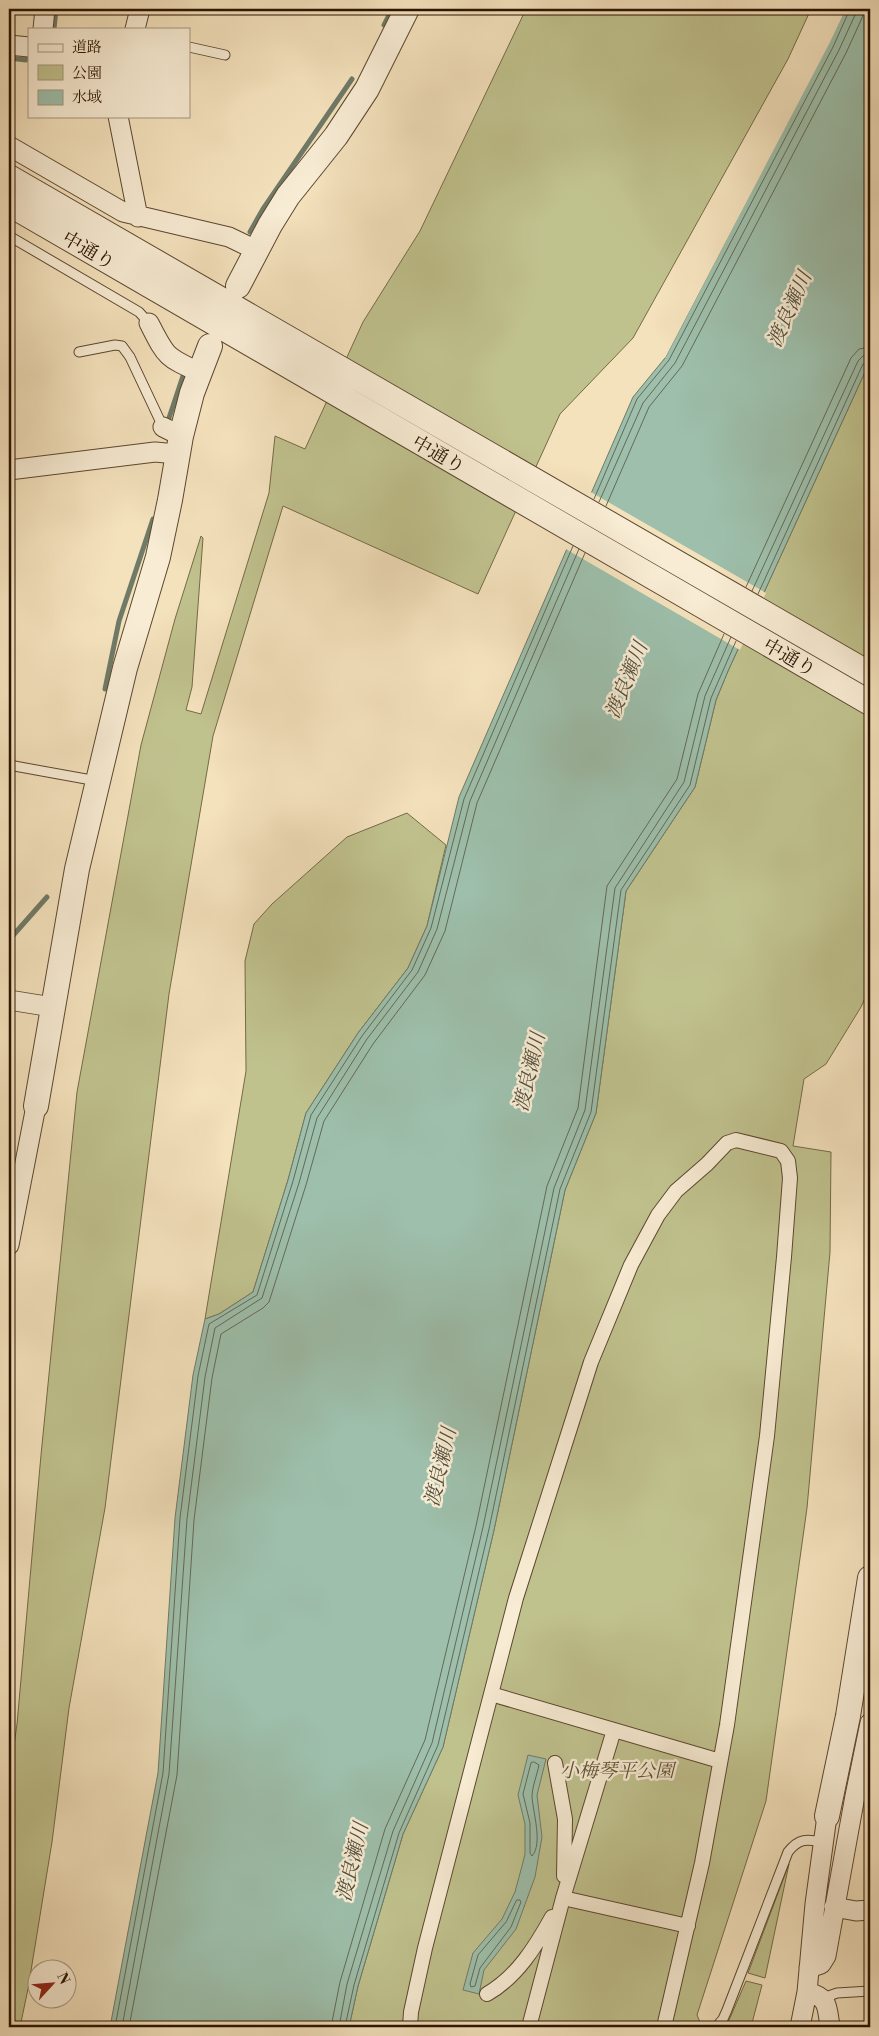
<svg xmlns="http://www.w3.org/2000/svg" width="879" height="2036" font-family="'Libre Bodoni','Noto Serif JP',serif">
<rect width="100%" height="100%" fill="#f4e2bd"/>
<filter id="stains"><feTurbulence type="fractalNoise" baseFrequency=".004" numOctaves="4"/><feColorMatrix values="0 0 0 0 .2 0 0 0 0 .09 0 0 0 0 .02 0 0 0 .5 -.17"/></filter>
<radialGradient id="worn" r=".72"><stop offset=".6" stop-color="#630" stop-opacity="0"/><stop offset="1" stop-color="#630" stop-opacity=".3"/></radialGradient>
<path fill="#c0c28e" stroke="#756a47" d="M 526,9 L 811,9 L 788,59 L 633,338 L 560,414 L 478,594 L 283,506 L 213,736 L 169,994 L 105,1508 L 69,1708 L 52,1842 L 28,1989 L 20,2027 L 9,2027 L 9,1782 L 17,1724 L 41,1455 L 77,1092 L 141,745 L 175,619 L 201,536 L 203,538 L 192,687 L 186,710 L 201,714 L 269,493 L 275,436 L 305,449 L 363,322 L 420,231 Z
M 870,361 L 870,987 L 861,1007 L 826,1064 L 804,1079 L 793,1146 L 831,1152 L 830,1252 L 807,1508 L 766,1801 L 697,2015 L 702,2027 L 349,2027 L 358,1986 L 403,1834 L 443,1747 L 494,1530 L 565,1190 L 596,1113 L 626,891 L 695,787 L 716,700 L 728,671 Z
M 407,813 L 446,845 L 427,926 L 408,968 L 358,1033 L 306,1113 L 288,1180 L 253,1292 L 219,1314 L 205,1319 L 246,1071 L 245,961 L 254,924 L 272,904 L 347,837 Z
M 789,1864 L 765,1978 L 748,1973 Z
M 746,1981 L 762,1985 L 751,2027 L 726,2027 Z"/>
<path fill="#9dbfab" stroke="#6f7a67" d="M 846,9 L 870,9 L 870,361 L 728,671 L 716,700 L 695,787 L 626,891 L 596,1113 L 565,1190 L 494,1530 L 443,1747 L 403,1834 L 358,1986 L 349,2027 L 110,2027 L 158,1773 L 175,1518 L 193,1375 L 205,1319 L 219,1314 L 253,1292 L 288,1180 L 306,1113 L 358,1033 L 408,968 L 427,926 L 459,797 L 633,397 L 665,358 Z
M 528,1755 L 546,1759 L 537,1795 L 542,1837 L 535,1877 L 516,1929 L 484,1970 L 479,1994 L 463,1990 L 473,1953 L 502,1919 L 515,1892 L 522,1866 L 525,1854 L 525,1824 L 518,1795 Z"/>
<path fill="#f4e2bd" d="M 843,9 L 846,9 L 829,44 L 665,358 L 663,357 Z
M 589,491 L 766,593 L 740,650 L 564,548 Z"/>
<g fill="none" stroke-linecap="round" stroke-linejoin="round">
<path stroke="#646956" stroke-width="1" d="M 594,499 L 637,399 L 669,360 L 833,47 L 850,9
M 599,502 L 643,403 L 675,363 L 839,50 L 855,15 L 856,9
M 606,506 L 649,407 L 682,366 L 846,53 L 862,18 L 864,9
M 746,587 L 851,358 L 859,349 L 870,347
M 752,591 L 858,361 L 863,356 L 870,355
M 758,594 L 863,364 L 870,361
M 534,1762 L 539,1765 C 537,1775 532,1787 532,1797 C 533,1812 543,1844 532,1856 L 530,1853 L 530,1823 L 523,1794 L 531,1763 Z
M 517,1900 L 520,1900 L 521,1902 L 511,1927 L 480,1968 L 475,1986 L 471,1987 L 470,1984 L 478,1955 L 506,1922 Z
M 115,2027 L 163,1773 L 180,1518 L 198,1376 L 209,1324 L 257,1295 L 293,1181 L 311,1115 L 362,1036 L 412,970 L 431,928 L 464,799 L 573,546
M 122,2027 L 169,1774 L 187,1519 L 205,1377 L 215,1328 L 262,1298 L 299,1183 L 317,1118 L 367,1039 L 418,972 L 437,929 L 470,801 L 579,549
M 129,2027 L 177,1775 L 194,1520 L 212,1378 L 221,1334 L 263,1308 L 269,1302 L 306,1185 L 324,1121 L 373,1044 L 425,975 L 445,931 L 477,803 L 585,553
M 331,2027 L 340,1982 L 385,1829 L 425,1740 L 476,1526 L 547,1186 L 578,1108 L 607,886 L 677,779 L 698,694 L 724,634
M 339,2027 L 347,1984 L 393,1831 L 432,1743 L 483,1527 L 554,1188 L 585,1110 L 615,888 L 684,782 L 705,696 L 731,637
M 345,2027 L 354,1985 L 399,1833 L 438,1745 L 489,1529 L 560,1189 L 591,1112 L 621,890 L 690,785 L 711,698 L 736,641"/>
<path stroke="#6f7a67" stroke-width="5" d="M 384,25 L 392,9
M 54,29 L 56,9
M 9,58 L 26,60 L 28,57
M 250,232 L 263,209 L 352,79
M 169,418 L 183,376
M 105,689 L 119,621 L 153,519
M 9,940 L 47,897"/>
<defs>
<path id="service" d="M 189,47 L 225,55
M 9,236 L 139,312 L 149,323
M 79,352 L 115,345 L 122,346 L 130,357 L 163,427
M 9,765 L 97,781
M 823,1998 L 837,1993 L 870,1991
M 716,2027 L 723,2019 L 727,2010 L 788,1852 C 799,1838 807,1839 823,1842"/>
<path id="pedestrian" d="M 491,1694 L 720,1761
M 555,1763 L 565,1819 L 564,1876
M 563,1898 L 688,1926
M 487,1994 C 517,1977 536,1946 552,1917
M 410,2027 L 411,2012 L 425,1948 L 516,1598 L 591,1362 L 631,1265 L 658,1215 L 676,1191 L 707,1164 L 727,1143 L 736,1140 L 781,1151 L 788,1161 L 790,1178 L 784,1257 L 767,1436 L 727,1725 L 702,1863 L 664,2027
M 529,2027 L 563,1898 L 614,1730"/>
<path id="minor" d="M 43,29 L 45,9
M 135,29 L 140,9
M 9,45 L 29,47
M 118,116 L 138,217
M 9,146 L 123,212 L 229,237 L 256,250
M 149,323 C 166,356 165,357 199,372
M 163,427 L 181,436
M 9,470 L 155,452 L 177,454
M 9,1000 L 52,1007
M 9,1245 L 36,1106
M 834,1907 L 856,1911 L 870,1910
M 809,1968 L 821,1964 L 826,1956 L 855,1796 L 870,1723
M 807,1992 C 829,1997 827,2007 830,2027
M 800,2027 L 807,1992 L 815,1904 L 827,1816"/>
<path id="tertiary" d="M 9,177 L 870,674
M 9,204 L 870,703
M 238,286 L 270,225 L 288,196 L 336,136 L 367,89 L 407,9
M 36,1106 L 77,869 L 125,668 L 158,557 L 170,500 L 181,436 L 192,393 L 210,346
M 827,1816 L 848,1716 L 870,1578"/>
</defs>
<use href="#service" stroke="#5c472f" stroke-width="11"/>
<use href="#pedestrian" stroke="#5c472f" stroke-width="16"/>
<use href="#minor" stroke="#5c472f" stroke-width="21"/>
<use href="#tertiary" stroke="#5c472f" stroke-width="26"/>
<use href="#service" stroke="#f8ecd4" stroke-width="9"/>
<use href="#pedestrian" stroke="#f8ecd4" stroke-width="14"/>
<use href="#minor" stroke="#f8ecd4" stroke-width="19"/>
<use href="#tertiary" stroke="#f8ecd4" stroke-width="24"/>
</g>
<g text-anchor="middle" stroke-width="5" stroke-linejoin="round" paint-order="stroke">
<g font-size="19" fill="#2a1300" stroke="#f8ecd4">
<text transform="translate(89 250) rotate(30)" y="7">中通り</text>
<text transform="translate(439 454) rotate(30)" y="7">中通り</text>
<text transform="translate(790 657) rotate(30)" y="7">中通り</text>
</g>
<g font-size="19" font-style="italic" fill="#5e5032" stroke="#f8ecd4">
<text x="617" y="1777">小梅琴平公園</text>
</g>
<g font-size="20" font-style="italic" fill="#524f3c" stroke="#f8ecd4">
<text transform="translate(789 309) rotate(-66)" y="7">渡良瀬川</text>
<text transform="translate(626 680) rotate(-68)" y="7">渡良瀬川</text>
<text transform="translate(529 1072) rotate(-77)" y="7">渡良瀬川</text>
<text transform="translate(440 1467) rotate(-77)" y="7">渡良瀬川</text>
<text transform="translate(352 1862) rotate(-77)" y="7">渡良瀬川</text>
</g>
</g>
<rect width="879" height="2036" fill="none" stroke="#f4e2bd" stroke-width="30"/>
<rect x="10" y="10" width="859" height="2016" fill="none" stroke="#2a1300" stroke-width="2.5"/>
<rect x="15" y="15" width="849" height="2006" fill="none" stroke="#2a1300"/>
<rect x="28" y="28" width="162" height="90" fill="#f8ecd4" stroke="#a6957f"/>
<rect x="38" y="44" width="25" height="8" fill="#f8ecd4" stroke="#a6957f"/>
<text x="72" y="52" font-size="15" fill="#2a1300">道路</text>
<rect x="38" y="65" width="25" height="15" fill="#c0c28e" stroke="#a6957f"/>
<text x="72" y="78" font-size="15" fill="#2a1300">公園</text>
<rect x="38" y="90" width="25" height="15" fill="#9dbfab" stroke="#a6957f"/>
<text x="72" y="102" font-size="15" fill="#2a1300">水域</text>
<g transform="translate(52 1984) rotate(64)"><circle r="24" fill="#f8ecd4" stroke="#a6957f"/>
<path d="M0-4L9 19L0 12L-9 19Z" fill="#8f2418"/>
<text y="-8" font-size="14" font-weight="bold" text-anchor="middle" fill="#2a1300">N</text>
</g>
<rect width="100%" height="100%" filter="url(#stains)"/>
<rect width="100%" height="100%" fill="url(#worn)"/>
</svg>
